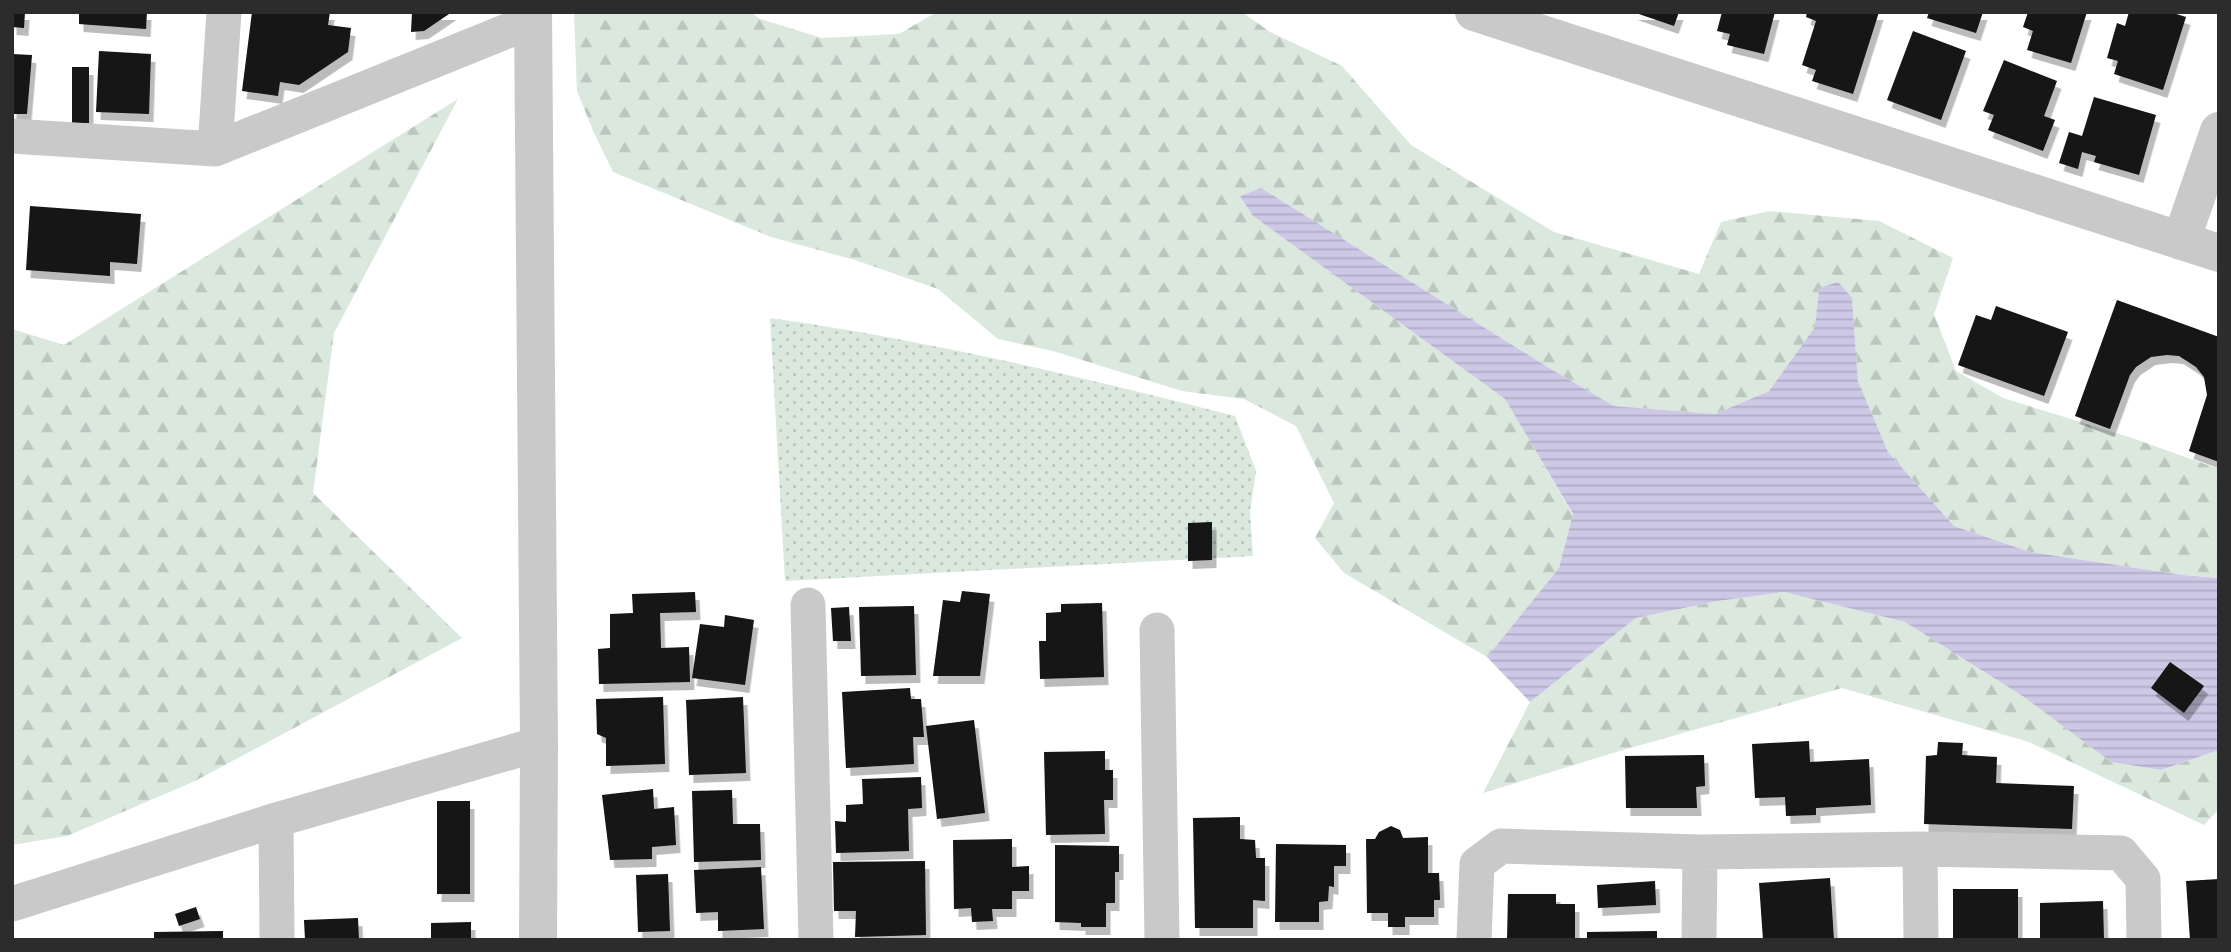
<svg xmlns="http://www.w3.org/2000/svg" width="2231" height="952" font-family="Quicksand,sans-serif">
<defs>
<pattern id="forest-firs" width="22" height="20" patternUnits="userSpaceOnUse" patternTransform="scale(1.75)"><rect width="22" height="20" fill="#dae8dd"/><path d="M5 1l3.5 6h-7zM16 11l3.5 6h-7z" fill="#bbc7be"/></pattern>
<pattern id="park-dots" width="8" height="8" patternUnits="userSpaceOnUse" patternTransform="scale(1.75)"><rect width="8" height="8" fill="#dae8dd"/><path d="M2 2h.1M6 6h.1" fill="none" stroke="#bbc7be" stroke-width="1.8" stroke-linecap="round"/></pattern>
<pattern id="water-rules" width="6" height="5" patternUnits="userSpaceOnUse" patternTransform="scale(1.75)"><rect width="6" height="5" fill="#cdc8e6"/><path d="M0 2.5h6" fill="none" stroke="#b0acc5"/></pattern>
<filter id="shadow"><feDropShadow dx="4.5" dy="8" stdDeviation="0" flood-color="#0004"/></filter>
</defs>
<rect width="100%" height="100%" fill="#fff"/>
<path fill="url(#forest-firs)" d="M 574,12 L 751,12 L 760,19 L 822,38 L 899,34 L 937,12 L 1242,12 L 1270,32 L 1342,66 L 1411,145 L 1554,232 L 1699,274 L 1721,222 L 1770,211 L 1879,221 L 1953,258 L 1934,314 L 1956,371 L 2003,398 L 2132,438 L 2219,469 L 2219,578 L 2183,575 L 2030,552 L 1954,526 L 1888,452 L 1858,381 L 1852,298 L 1819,288 L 1815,327 L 1769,391 L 1715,414 L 1614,406 L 1551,369 L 1261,188 L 1240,196 L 1253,216 L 1505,399 L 1573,515 L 1559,568 L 1487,657 L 1344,573 L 1315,538 L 1334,503 L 1296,426 L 1244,399 L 1182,391 L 1053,351 L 998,339 L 938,289 L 855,260 L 771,237 L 613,172 L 594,133 L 577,91 Z
M 458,99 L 334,333 L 313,493 L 462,638 L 195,781 L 67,836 L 12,845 L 12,329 L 64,345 Z
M 1784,592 L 1905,622 L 2024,697 L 2111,762 L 2161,770 L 2219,750 L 2219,809 L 2204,825 L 2029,742 L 1842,688 L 1616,752 L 1483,793 L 1530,702 L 1636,618 L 1718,601 Z"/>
<path fill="url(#park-dots)" d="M 770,318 C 927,340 1081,377 1235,416 L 1256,471 L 1250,512 L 1253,556 L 785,581 Z"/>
<path fill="url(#water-rules)" d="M 1261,188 L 1551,369 L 1614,406 L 1715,414 L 1769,391 L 1815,327 L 1819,288 L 1838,282 L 1852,298 L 1858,381 L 1888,452 L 1954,526 L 2030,552 L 2183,575 L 2219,578 L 2219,750 L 2161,770 L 2111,762 L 2024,697 L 1905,622 L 1784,592 L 1718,601 L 1636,618 L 1530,702 L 1487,657 L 1559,568 L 1573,514 L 1505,399 L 1253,216 L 1240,196 Z"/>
<path fill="#131313" filter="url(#shadow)" d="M 12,12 L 25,12 L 24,28 L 12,27 Z
M 79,12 L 147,12 L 146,29 L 79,24 Z
M 252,12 L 330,12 L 328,25 L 351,28 L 348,52 L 299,85 L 280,82 L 278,96 L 242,91 Z
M 412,12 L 452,12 L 424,31 L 411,32 Z
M 1633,12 L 1679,12 L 1674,26 Z
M 1722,12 L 1775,12 L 1764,54 L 1727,45 L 1730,34 L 1717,31 Z
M 1807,12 L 1879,12 L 1853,94 L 1812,81 L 1816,70 L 1802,65 L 1816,21 L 1806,17 Z
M 1929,12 L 1983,12 L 1976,33 L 1927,18 Z
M 2028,12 L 2087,12 L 2071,63 L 2027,50 L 2033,31 L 2023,27 Z
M 2129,12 L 2170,12 L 2186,17 L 2163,90 L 2114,74 L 2118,61 L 2107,58 L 2117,23 L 2125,26 Z
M 1913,31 L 1966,51 L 1941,120 L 1887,100 Z
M 99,51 L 151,54 L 149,114 L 96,112 Z
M 12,54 L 32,55 L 27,114 L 12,114 Z
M 2004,60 L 2057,81 L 2044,116 L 2055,120 L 2043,151 L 1988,130 L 1994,115 L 1983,111 Z
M 72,67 L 89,67 L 89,123 L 72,123 Z
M 2094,97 L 2156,115 L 2139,175 L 2094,162 L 2096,156 L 2082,152 L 2078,169 L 2059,163 L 2069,132 L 2082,136 Z
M 30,206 L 141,214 L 137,264 L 110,262 L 110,276 L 26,270 Z
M 2117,300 L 2219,337 L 2219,462 L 2189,451 L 2207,395 L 2204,377 L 2196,367 L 2179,356 L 2167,355 L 2151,357 L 2136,367 L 2130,375 L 2110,429 L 2075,416 Z
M 1996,306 L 2068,332 L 2044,396 L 1958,365 L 1976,315 L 1991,320 Z
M 1212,522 L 1212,560 L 1188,561 L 1188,523 Z
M 962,591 L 990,594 L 980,676 L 933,676 L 943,600 L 960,602 Z
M 695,592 L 696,612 L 660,613 L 661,648 L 689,647 L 690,682 L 599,684 L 598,649 L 610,648 L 610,614 L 633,613 L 632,594 Z
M 1102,603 L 1104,677 L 1040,679 L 1039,641 L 1046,641 L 1046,613 L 1061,612 L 1061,604 Z
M 914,606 L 916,675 L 861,676 L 859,607 Z
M 849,607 L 851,641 L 833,641 L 831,608 Z
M 725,615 L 754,620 L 745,685 L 692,678 L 700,624 L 724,627 Z
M 2170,662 L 2204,686 L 2184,713 L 2151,688 Z
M 910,688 L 911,699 L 921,699 L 924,737 L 913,737 L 914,764 L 846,768 L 842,692 Z
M 663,697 L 665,764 L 606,766 L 606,738 L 597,734 L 596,699 Z
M 743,697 L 746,773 L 689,775 L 686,700 Z
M 974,720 L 985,813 L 937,819 L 926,726 Z
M 1809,741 L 1810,762 L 1869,759 L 1871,805 L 1816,808 L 1816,815 L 1786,816 L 1785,797 L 1755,798 L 1752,744 Z
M 1938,742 L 1963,743 L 1962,755 L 1997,757 L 1996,783 L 2074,786 L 2072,829 L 1924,824 L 1926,756 L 1937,755 Z
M 1105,751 L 1105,770 L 1113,770 L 1113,800 L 1104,800 L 1105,834 L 1046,835 L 1044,752 Z
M 1704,755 L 1705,786 L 1696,787 L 1697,808 L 1626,808 L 1625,756 Z
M 921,777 L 922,808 L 908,809 L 909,851 L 836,853 L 835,821 L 846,822 L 846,805 L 863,804 L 862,779 Z
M 653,789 L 654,809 L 674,807 L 676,845 L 652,847 L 652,859 L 610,860 L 602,795 Z
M 732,790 L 733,824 L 760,824 L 761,860 L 694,862 L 692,791 Z
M 437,801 L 470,801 L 470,894 L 437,894 Z
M 1240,817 L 1240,839 L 1255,840 L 1256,858 L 1265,858 L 1265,901 L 1253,900 L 1253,928 L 1195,928 L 1193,818 Z
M 1391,826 L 1400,830 L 1403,838 L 1428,837 L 1428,873 L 1439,873 L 1440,900 L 1434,900 L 1434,917 L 1405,917 L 1405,927 L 1388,927 L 1388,913 L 1367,913 L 1366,839 L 1375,839 L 1379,832 Z
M 1012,839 L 1012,867 L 1029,866 L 1029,891 L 1012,891 L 1012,909 L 992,909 L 993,921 L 972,922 L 971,908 L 954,909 L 953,840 Z
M 1276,844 L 1346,845 L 1346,866 L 1334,866 L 1334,887 L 1329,886 L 1328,901 L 1319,902 L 1319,922 L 1275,922 Z
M 1055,845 L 1119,846 L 1119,872 L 1115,872 L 1115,903 L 1106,903 L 1106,927 L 1081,927 L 1081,923 L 1055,922 Z
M 925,861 L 926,935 L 855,937 L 856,911 L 834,911 L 833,862 Z
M 761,867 L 764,929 L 718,931 L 718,912 L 696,913 L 694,870 Z
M 668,874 L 670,931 L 638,932 L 636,875 Z
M 1830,878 L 1834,940 L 1763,940 L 1759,883 Z
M 2219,879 L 2219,940 L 2190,940 L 2186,881 Z
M 1655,881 L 1656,905 L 1598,908 L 1597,885 Z
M 1953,889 L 2018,889 L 2018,940 L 1953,940 Z
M 1508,894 L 1556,894 L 1556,904 L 1575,904 L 1575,940 L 1507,940 Z
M 2103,901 L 2104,940 L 2040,940 L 2040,903 Z
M 196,907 L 200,919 L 179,926 L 175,914 Z
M 358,918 L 359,940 L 305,940 L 304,920 Z
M 471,922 L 471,940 L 431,940 L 431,923 Z
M 223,931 L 223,940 L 154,940 L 154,932 Z
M 1657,931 L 1657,940 L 1587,940 L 1587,932 Z"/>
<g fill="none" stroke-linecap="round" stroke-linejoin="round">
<path stroke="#c9c9c9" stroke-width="35" d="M 12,136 L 215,149 L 532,21
M 215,149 L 224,12
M 808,605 L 816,940
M 1157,630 L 1162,940
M 276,820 L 277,940
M 1920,849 L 1921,940
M 12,904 L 276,820 L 539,744
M 1474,940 L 1477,864 L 1501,846 L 1700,852 L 1920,849 L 2121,853 L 2143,879 L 2144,940
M 1699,940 L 1700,852"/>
<path stroke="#c9c9c9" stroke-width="38" d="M 533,12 L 539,744 L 538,940
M 1474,12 L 2219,253
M 2181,241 L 2219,131"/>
</g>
<rect width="2231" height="952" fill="none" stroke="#2c2c2c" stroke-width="28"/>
</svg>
